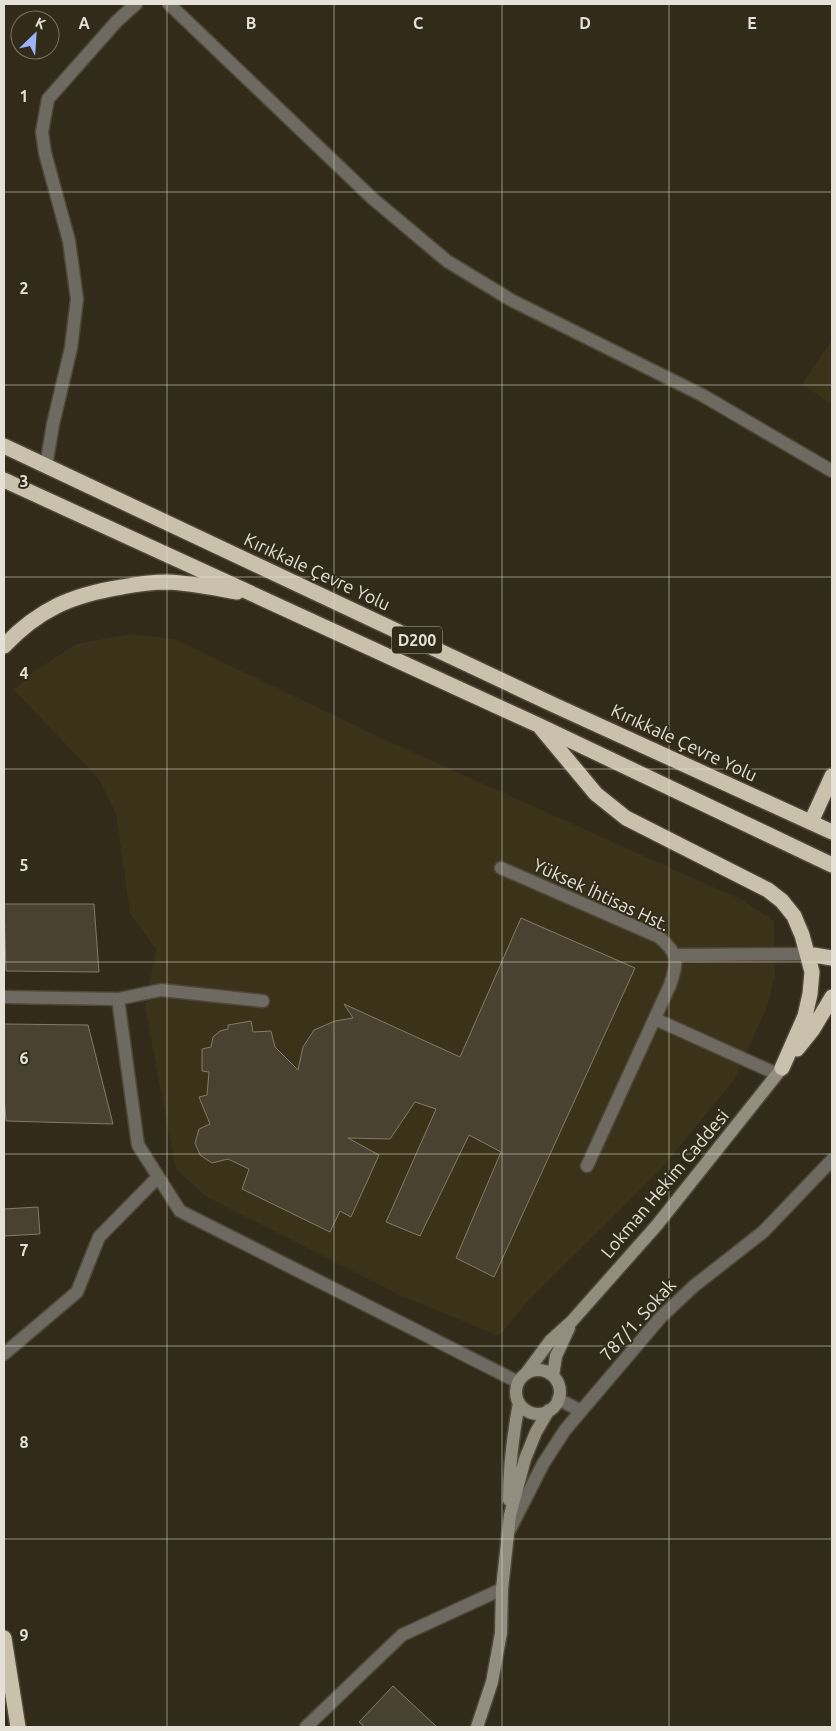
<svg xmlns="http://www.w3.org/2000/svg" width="836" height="1731" font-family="Ubuntu,sans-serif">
<rect width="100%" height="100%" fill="#322b1a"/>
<path fill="#3b321a" d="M 832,340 L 832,405 L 802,384 Z
M 131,634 L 175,639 L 379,737 L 742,900 L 774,921 L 775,975 L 767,1007 L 734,1080 L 662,1168 L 527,1302 L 499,1336 L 402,1296 L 205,1196 L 176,1169 L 145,1008 L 156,949 L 130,914 L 116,813 L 98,778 L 14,690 L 33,672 L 76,644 Z"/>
<path fill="#494230" stroke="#837b67" d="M 4,904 L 94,904 L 99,972 L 6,971 Z
M 521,918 L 635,968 L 494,1277 L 456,1258 L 501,1152 L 469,1135 L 420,1236 L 386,1222 L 436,1109 L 415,1102 L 390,1139 L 348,1138 L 379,1155 L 351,1217 L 340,1211 L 330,1232 L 242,1189 L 249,1169 L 228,1159 L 212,1163 L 200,1155 L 195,1143 L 199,1129 L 210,1124 L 199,1097 L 207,1095 L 209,1072 L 202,1071 L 202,1049 L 211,1047 L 213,1037 L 220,1031 L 228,1029 L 228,1025 L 251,1021 L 253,1032 L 271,1031 L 275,1047 L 298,1070 L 303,1047 L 314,1030 L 335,1021 L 353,1018 L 344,1004 L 460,1057 Z
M 4,1024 L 88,1025 L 113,1124 L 6,1121 L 4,1095 Z
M 38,1207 L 40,1234 L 4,1236 L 4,1209 Z
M 393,1686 L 437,1727 L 365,1727 L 359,1722 Z"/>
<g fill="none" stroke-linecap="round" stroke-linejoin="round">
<defs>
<path id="street" d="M 169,4 L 372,198 L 447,261 L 511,300 L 702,395 L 832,471
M 46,466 L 53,424 L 71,348 L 77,299 L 69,241 L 45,153 L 42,132 L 48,99 L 117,21 L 136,4
M 501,868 L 659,937 C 679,954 678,961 670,985 L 587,1166
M 675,955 L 807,954
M 4,997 L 118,999 L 161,990 L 263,1001
M 118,999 L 138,1145 L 180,1211 L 518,1382
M 655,1019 L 777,1074
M 4,1354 L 77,1292 L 99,1237 L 158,1177
M 558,1399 L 581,1411
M 509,1531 L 543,1464 L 565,1430 L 661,1317 L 694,1286 L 763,1232 L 832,1160
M 306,1727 L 402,1635 L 502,1589"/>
<path id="secondary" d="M516 1392a22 22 0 1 1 44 0a22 22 0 1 1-44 0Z
M 527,1372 L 550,1341 L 572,1321 L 657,1225 L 782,1068
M 553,1376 L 556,1356 L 569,1328
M 509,1500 C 509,1467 513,1435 519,1403
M 477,1727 L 492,1682 L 501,1633 L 502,1589 L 510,1515 L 525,1459 L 536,1432 L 549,1410"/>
<path id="highway" d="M 4,446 L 554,705 L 832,832
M 4,480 L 538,725 L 832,865
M 4,646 C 39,609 72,595 122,587 C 137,584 153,582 168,582 C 191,583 214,588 237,592
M 541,728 L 596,794 L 626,818 L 768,890 L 782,901 L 794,916 L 802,935 L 812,972 L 810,994 L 805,1016 L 782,1068
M 811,822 L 832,776
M 807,954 L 832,958
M 797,1049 L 813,1029 L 832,997
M 4,1638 L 18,1727"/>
</defs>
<use href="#street" stroke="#4f4838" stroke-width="15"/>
<use href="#secondary" stroke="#4f4838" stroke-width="15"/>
<use href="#highway" stroke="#4f4838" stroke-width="18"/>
<use href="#street" stroke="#6e6a62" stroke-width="12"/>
<use href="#secondary" stroke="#938d80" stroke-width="12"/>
<use href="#highway" stroke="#c9c1ac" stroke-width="15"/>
</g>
<path fill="none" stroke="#e5e1d6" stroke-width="1" stroke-opacity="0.55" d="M 167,4 L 167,1727M 334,4 L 334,1727M 502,4 L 502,1727M 669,4 L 669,1727M 4,192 L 832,192M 4,385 L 832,385M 4,577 L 832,577M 4,769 L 832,769M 4,962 L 832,962M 4,1154 L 832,1154M 4,1346 L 832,1346M 4,1539 L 832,1539"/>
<g text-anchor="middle" stroke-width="4" stroke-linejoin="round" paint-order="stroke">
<rect fill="#322b1a" stroke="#afaa9e" stroke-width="1" x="392" y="626.5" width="50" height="27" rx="4"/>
<g font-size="16" font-weight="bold" fill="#e5e1d6">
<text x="417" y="646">D200</text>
</g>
<g font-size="18" fill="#e5e1d6" stroke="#322b1a">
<text transform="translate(317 572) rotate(25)" y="6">Kırıkkale Çevre Yolu</text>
<text transform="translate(684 743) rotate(25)" y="6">Kırıkkale Çevre Yolu</text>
<text transform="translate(601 895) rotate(25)" y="6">Yüksek İhtisas Hst.</text>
<text transform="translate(665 1184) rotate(-50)" y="6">Lokman Hekim Caddesi</text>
<text transform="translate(638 1320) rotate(-48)" y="6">787/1. Sokak</text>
</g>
</g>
<g font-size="16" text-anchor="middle" font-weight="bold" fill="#e5e1d6" stroke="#322b1a" stroke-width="4" stroke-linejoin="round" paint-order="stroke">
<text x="84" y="29">A</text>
<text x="251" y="29">B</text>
<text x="418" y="29">C</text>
<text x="585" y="29">D</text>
<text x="752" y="29">E</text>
<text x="24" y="102">1</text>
<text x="24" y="294">2</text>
<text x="24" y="487">3</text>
<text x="24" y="679">4</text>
<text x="24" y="871">5</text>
<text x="24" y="1064">6</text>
<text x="24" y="1256">7</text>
<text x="24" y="1448">8</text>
<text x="24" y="1641">9</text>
</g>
<rect width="836" height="1731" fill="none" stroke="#e5e1d6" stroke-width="10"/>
<g transform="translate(35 35) rotate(25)"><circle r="24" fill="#322b1a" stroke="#7a7465"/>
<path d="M0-4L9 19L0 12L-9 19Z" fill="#9fb3fd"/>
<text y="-8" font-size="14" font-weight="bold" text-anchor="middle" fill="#e5e1d6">K</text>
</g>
</svg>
